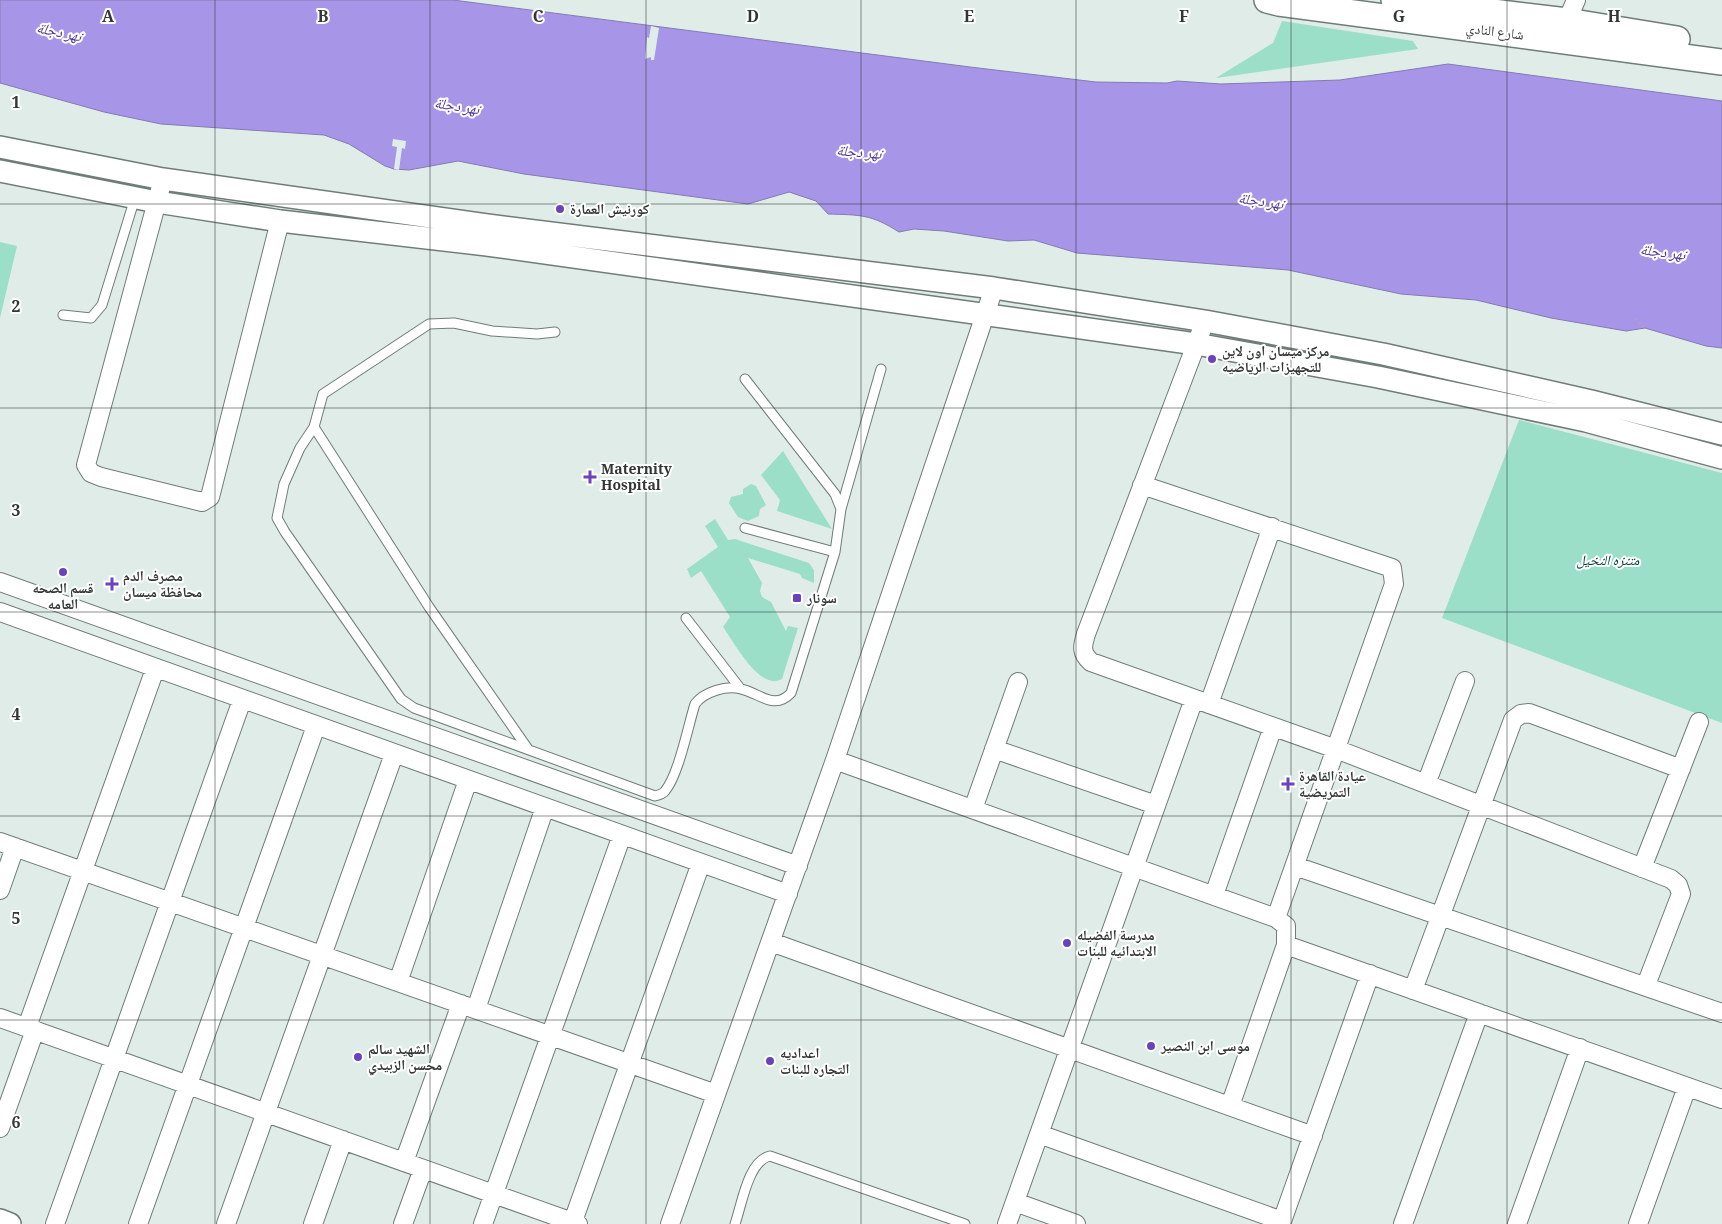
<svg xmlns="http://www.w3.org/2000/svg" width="1722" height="1224" font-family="Georgia,'Noto Naskh Arabic',serif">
<rect width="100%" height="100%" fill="#dfece7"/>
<path fill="#9cdfc9" d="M 1282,21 L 1413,41 L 1418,49 L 1216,78 L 1273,43 Z
M 0,242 L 17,246 L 0,318 Z
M 1519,420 L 1722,473 L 1722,723 L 1442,618 Z
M 783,451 L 832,529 L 777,511 L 780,500 L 761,475 Z
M 751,484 L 756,486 L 766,505 L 760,509 L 759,516 L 748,521 L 738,517 L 729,503 L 731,497 L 743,494 L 743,489 Z
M 715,519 L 728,540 L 735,539 L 809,563 L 814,570 L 814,583 L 802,578 L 800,574 L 748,558 L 762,583 L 760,591 L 762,597 L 771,602 L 786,631 L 788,626 L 798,628 L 782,679 C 760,692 734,642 723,627 L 730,617 L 701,571 L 691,578 L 687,569 L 718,547 L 705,526 Z"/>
<path fill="#a796e8" stroke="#847ab3" d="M 0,0 L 453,0 L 970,67 L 1096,82 L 1167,83 L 1177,81 L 1221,84 L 1340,80 L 1448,64 L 1722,101 L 1722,348 L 1706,346 L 1645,328 L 1626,331 L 1551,318 L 1476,300 L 1401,294 L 1288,270 L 1077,253 L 1034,240 L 1008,241 L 944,231 L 914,229 L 899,232 C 871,214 860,215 828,214 L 816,201 L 789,192 L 748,204 L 524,174 L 458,161 L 409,170 L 394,169 L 385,166 L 349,144 L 324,135 L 161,124 L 104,112 L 0,83 Z"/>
<path fill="#dfece7" d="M 651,26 L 659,28 L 654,60 L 651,60 L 651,57 L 645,59 L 647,37 L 649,38 Z
M 393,139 L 406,141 L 405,149 L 402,148 L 399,170 L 394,169 L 397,147 L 392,146 Z"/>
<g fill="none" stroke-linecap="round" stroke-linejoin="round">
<defs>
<path id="service" d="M 63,315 L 91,318 L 102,305 L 135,198
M 314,427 L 300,448 L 284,484 L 277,518 L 285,532 L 401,699 L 414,708 L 655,796 C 659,795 663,794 665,791 C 679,774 688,726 695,704 C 704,692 726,685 741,689 C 760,693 774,711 791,693 L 835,552 L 841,509 L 835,494 L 745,379
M 841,509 L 881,369
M 745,528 L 835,552
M 686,618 L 740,688
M 528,749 L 429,607 L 314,427 L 323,394 L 429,324 L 454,323 L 492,331 L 537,334 L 555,332
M 735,1224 C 742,1204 748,1161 770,1156 L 965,1224"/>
<path id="minor" d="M 1567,21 L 1576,0
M 163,179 L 86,465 L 91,473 L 101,477 L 202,502 L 210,497 L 280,221
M 1205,321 L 1086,634 C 1082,647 1081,653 1091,662 L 1336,749 L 1671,879 L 1678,885 L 1681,894 L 1646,985
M 1142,485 L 1392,568 L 1394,584 L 1276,918
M 0,582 L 798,866
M 0,612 L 788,894
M 1209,704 L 1272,527
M 994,749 L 1156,805
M 835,760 L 1276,918 L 1286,926 L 1286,945 L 1230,1106
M 1426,784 L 1465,681
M 973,809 L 1018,682
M 0,842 L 716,1094
M 1295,866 L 1722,1013
M 1642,868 L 1699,722
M 0,890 L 15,847
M 1214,895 L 1273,727
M 771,942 L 1313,1136
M 1286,945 L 1722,1099
M 398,982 L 468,780
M 1413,990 L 1513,720 L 1521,714 L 1529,713 L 1681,769
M 476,1009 L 545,807
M 0,1018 L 578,1224
M 27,1027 L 155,669
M 0,1128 L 35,1030
M 1039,1134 L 1282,1221
M 404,1162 L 461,1004
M 1015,1202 L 1076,1224
M 55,1224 L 242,700
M 138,1224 L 316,726
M 226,1224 L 394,754
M 313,1224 L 343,1140
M 403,1224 L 423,1169
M 483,1224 L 622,835
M 572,1224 L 701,863
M 670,1224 L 835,760 L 994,288
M 1007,1224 L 1194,699
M 1281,1224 L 1370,974
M 1403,1224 L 1479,1013
M 1517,1224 L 1580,1048
M 1638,1224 L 1687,1087"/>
<path id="tertiary" d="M 0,147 L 163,179 L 487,225 L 994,288 L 1205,321 L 1383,354 L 1591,401 L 1722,434
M 0,171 L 157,202 L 280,221 L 487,245 L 1196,344 L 1378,377 L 1586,421 L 1722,458
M 0,1220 L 10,1224"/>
<path id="secondary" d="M 1267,0 L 1279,3 L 1722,62
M 1394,0 L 1567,21 L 1677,39"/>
</defs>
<use href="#service" stroke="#707c77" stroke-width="11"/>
<use href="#minor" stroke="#707c77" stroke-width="20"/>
<use href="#tertiary" stroke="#707c77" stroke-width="24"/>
<use href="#secondary" stroke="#707c77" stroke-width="28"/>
<path stroke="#a7b1ae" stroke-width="2.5" stroke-dasharray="1 4" stroke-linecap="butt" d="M 1636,319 L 1645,328"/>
<use href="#service" stroke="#fff" stroke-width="9"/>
<use href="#minor" stroke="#fff" stroke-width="18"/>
<use href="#tertiary" stroke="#fff" stroke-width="21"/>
<use href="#secondary" stroke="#fff" stroke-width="25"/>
</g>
<path fill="none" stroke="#323736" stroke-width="1" stroke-opacity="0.55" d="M 215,0 L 215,1224M 430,0 L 430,1224M 646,0 L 646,1224M 861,0 L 861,1224M 1076,0 L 1076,1224M 1291,0 L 1291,1224M 1507,0 L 1507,1224M 0,204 L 1722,204M 0,408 L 1722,408M 0,612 L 1722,612M 0,816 L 1722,816M 0,1020 L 1722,1020"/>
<g fill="#6943bb" stroke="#fff" stroke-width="2">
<circle cx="560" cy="209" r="5"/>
<circle cx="1212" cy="359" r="5"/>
<path d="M587.5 469.5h5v5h5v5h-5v5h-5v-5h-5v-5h5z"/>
<circle cx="63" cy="572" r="5"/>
<path d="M109.5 576.5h5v5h5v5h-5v5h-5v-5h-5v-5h5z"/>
<rect x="792" y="593" width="10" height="10" rx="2.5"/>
<path d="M1285.5 776.5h5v5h5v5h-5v5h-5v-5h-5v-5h5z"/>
<circle cx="1067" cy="943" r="5"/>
<circle cx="1151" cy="1046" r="5"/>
<circle cx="358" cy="1057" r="5"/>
<circle cx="770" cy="1061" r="5"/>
</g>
<g text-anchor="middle" stroke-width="4" stroke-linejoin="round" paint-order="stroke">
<g font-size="14" fill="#323736" stroke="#fff">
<text transform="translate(1495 31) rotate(7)" y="5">شارع النادي</text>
</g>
<g font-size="14" font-weight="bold" fill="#323736" stroke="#fff" text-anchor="start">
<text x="570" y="214">كورنيش العمارة</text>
<text x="1222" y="356">مركز ميسان اون لاين<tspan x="1222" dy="16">للتجهيزات الرياضيه</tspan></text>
<text x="601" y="474">Maternity<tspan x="601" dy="16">Hospital</tspan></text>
<text x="123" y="581">مصرف الدم<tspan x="123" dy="16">محافظة ميسان</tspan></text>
<text x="63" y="593" text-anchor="middle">قسم الصحه<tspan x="63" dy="16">العامه</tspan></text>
<text x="807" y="603">سونار</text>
<text x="1299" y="781">عيادة القاهرة<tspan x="1299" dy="16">التمريضية</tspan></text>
<text x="1077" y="940">مدرسة الفضيله<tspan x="1077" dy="16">الابتدائيه للبنات</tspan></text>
<text x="1161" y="1051">موسى ابن النصير</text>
<text x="368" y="1054">الشهيد سالم<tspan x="368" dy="16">محسن الزبيدي</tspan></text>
<text x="780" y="1058">اعداديه<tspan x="780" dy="16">التجاره للبنات</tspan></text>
</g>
<g font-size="14" font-style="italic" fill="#023b2e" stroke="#fff">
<text x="1608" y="565">متنزه النخيل</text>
</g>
<g font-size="15" font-style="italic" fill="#543796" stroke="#fff">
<text transform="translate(59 32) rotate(12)" y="5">نهر دجلة</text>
<text transform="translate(457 106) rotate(9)" y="5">نهر دجلة</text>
<text transform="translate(859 152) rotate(5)" y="5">نهر دجلة</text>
<text transform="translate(1261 201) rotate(8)" y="5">نهر دجلة</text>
<text transform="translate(1663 252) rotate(7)" y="5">نهر دجلة</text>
</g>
</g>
<g font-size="16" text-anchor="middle" font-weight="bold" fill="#323736" stroke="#fff" stroke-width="4" stroke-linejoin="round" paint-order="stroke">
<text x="108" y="22">A</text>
<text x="323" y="22">B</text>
<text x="538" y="22">C</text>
<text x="753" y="22">D</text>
<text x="969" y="22">E</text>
<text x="1184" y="22">F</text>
<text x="1399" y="22">G</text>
<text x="1614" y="22">H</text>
<text x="16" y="108">1</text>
<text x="16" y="312">2</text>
<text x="16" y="516">3</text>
<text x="16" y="720">4</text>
<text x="16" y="924">5</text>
<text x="16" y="1128">6</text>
</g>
</svg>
